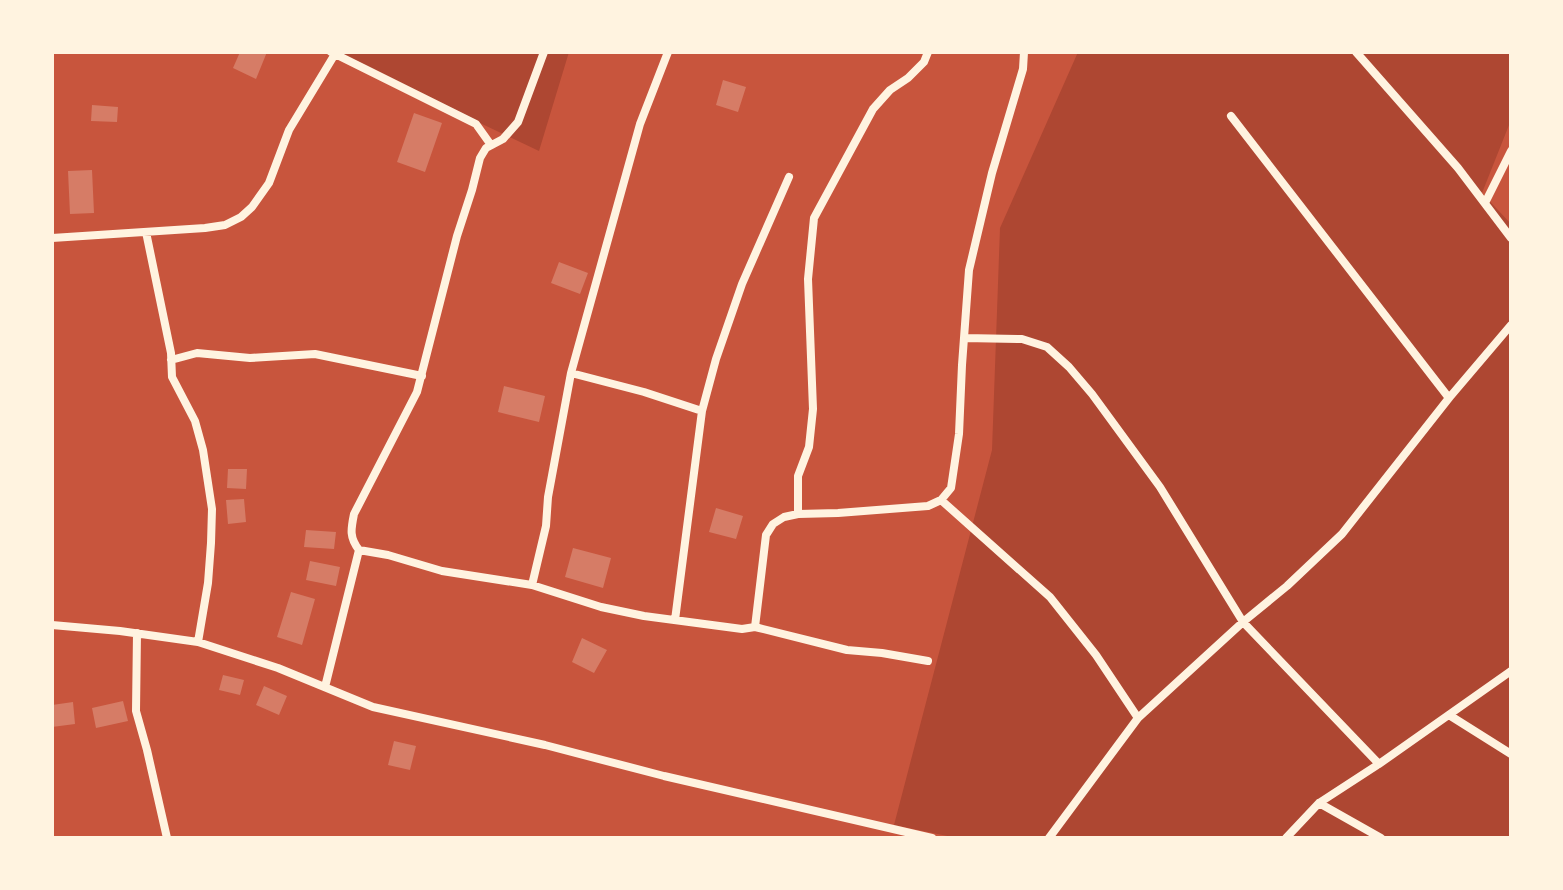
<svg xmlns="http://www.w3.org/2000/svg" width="1563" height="890" font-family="Barlow,sans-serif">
<rect width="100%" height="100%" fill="#c8553d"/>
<path fill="#ae4732" d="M 330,52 L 569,52 L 539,151 Z
M 1078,52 L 1511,52 L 1511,120 L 1482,193 L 1511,224 L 1511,838 L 957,838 L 894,825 L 992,450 L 1000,228 Z"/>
<path fill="#d67c66" d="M 240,52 L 267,52 L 256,79 L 233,68 Z
M 723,80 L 746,87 L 738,112 L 716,105 Z
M 92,105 L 118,107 L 117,122 L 91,121 Z
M 414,113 L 442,123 L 425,172 L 397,162 Z
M 92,170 L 94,213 L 70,214 L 68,171 Z
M 559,262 L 588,273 L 580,294 L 551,283 Z
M 504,386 L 545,396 L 539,422 L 498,412 Z
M 228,469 L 247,469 L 246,489 L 227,488 Z
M 244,499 L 246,522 L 228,524 L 226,500 Z
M 716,508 L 743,516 L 736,539 L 709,532 Z
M 306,530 L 336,532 L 334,549 L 304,547 Z
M 573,548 L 611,558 L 603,588 L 565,577 Z
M 310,561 L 340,567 L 336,586 L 306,580 Z
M 291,592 L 315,599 L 302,645 L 277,637 Z
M 582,638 L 607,650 L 594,673 L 572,662 Z
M 223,675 L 244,680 L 240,695 L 219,690 Z
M 264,686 L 287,696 L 279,715 L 256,705 Z
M 123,701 L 128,721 L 96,728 L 92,708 Z
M 73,702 L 75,724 L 52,727 L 52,705 Z
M 394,741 L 416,746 L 410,770 L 388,765 Z"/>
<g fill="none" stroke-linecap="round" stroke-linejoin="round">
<path stroke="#fff3e0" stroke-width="8" d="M 331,52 L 476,124 L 491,145
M 1356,52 L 1458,168 L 1511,238
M 1231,116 L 1449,398
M 1485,203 L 1511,151
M 146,232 L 171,353 L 172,377 L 195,421 L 203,450 L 212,509 L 211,543 L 208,583 L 198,642
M 52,238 L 205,228 L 225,225 L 241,217 L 252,207 L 269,183 L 289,130 L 335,54
M 964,338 L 1022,339 L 1047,347 L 1069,367 L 1092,394 L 1160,487 L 1243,622 L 1379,764 L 1511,671
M 171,360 L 197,353 L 250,358 L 315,354 L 422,376
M 571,373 L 644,392 L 702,411
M 941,500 L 1050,597 L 1096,655 L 1138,718
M 798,514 L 798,476 L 809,447 L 813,409 L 808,279 L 814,218 L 873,109 L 890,90 L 908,78 L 924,62 L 928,52
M 359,550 L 388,555 L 442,571 L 532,585 L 546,526 L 548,497 L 571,373 L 640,124 L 668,52
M 532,585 L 601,607 L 644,616 L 742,629 L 755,627 L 847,650 L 882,653 L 928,661
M 675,620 L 702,411 L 716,359 L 742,284 L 789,177
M 52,625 L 120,631 L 198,642 L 278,668 L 373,707 L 545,745 L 664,776 L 932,838
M 755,627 L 766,535 L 773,524 L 784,517 L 798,514 L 838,513 L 928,506 L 941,500 L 951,488 L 959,434 L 962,365 L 969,270 L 992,173 L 1023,69 L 1024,52
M 137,633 L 136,711 L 147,750 L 167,838
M 325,687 L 359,550 C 349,537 351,529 354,514 L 417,392 L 457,236 L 472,190 L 480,158 L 486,148 L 503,139 L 518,122 L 544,52
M 1449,715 L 1511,754
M 1319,803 L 1381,838
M 1049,838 L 1138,718 L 1243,622 L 1287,586 L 1342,534 L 1449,398 L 1511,325
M 1286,838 L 1319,803 L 1379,764"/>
</g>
<rect width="1563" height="890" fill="none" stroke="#fff3e0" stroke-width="108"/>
</svg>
